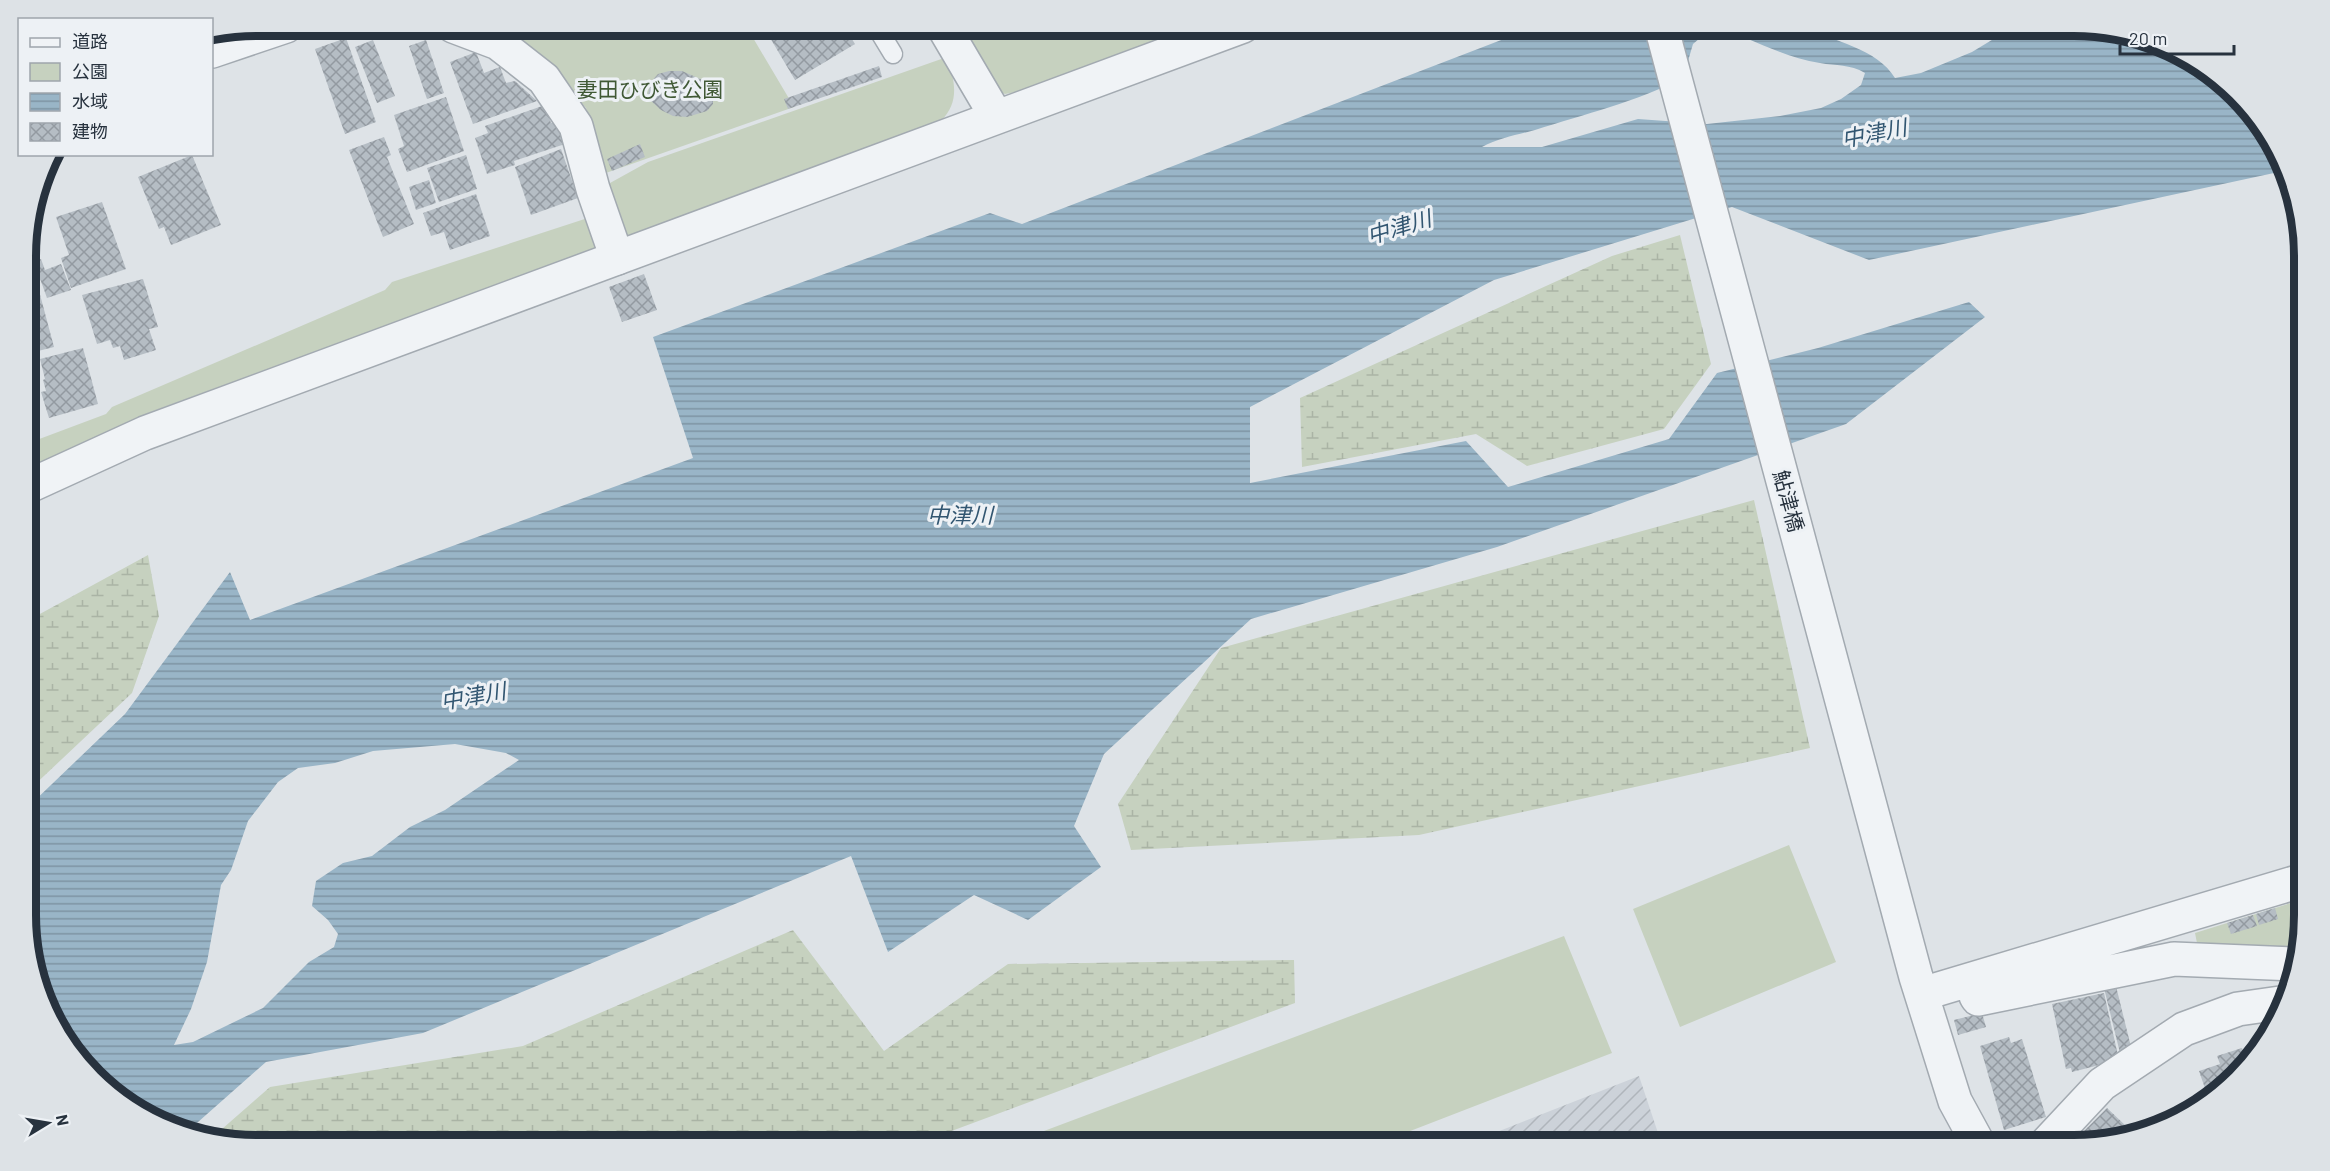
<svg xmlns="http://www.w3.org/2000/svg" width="2330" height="1171" font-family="Barlow,'Noto Sans JP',sans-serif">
<defs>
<pattern id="industrial-furrows" width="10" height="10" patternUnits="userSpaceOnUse" patternTransform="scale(1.5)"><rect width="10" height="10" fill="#ccd2d9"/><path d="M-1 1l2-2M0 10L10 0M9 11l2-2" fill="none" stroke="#afb5bb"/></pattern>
<pattern id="wetland-marsh" width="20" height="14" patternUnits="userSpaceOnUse" patternTransform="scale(1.5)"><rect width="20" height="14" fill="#c6d1bf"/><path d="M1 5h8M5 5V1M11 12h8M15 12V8" fill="none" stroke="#aab4a5"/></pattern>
<pattern id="water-rules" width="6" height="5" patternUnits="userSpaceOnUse" patternTransform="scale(1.5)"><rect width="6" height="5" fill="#99b5c7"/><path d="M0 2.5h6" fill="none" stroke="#7d94a3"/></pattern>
<pattern id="building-cross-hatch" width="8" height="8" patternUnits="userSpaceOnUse" patternTransform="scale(1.5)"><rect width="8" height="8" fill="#b5bdc4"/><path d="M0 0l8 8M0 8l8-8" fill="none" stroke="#939aa1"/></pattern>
</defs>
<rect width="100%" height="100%" fill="#dee3e7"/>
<path fill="url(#industrial-furrows)" d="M 1639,1076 L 1662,1145 L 1464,1145 Z"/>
<path fill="#c6d1bf" d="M 486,26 L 746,26 L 794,107 L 603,174 L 586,108 L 553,69 Z
M 977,26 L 1195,26 L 1031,89 L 1005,94 L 985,83 L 965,37 Z
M 947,57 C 955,81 960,102 941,121 L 624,240 L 601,188 L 648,162 Z
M 597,215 L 604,246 L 148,413 L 27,470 L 26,444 L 106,414 L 112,407 L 385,290 L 392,282 Z
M 1789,845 L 1836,962 L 1680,1027 L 1633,909 Z
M 2304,899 L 2304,916 L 2296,952 L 2198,948 L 2195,933 Z
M 1564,936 L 1612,1053 L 1374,1145 L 1049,1145 L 1044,1131 Z"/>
<path fill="url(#wetland-marsh)" d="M 1680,235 L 1711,364 L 1664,429 L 1527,466 L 1476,434 L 1302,467 L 1300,398 L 1612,256 Z
M 1754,500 L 1810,748 L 1419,835 L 1131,850 L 1118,804 L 1221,648 Z
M 148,555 L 159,616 L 132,693 L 27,792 L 27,621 Z
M 793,930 L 884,1051 L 1008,964 L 1294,960 L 1295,1003 L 914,1145 L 256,1145 L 214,1136 L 270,1087 L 523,1046 Z"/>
<path fill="url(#water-rules)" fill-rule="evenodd" d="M 1538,26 L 1803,26 C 1833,42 1877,48 1895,78 L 1921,73 L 1972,52 L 2015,26 L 2074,26 L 2176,49 L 2257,116 L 2288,170 L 1869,260 L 1732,207 L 1494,280 L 1250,407 L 1250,483 L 1466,441 L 1508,487 L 1669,439 L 1717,373 L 1818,348 L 1969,302 L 1985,317 L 1846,424 L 1497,547 L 1251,619 L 1104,754 L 1074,826 L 1101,867 L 1028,920 L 974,895 L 888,952 L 851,856 L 423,1033 L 266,1062 L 189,1130 L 154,1122 L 73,1055 L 43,1003 L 28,946 L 27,808 L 125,714 L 230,572 L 250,620 L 693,458 L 653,337 L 990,213 L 1022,224 ZM 1713,27 C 1750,36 1782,58 1820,63 C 1836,66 1850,64 1865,73 L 1861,85 L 1841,99 L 1821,108 L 1780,116 L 1707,124 L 1638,119 L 1542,147 L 1482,147 C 1499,138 1517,135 1535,130 C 1585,114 1636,102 1683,78 L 1693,44 ZM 455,744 L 506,753 L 519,760 L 445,810 L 410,827 L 372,856 L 343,863 L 316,881 L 312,906 L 328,920 L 338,934 L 334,947 L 309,962 L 263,1008 L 193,1042 L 174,1045 L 191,1009 L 207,962 L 221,885 L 231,870 L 248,821 L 278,782 L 298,768 L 335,763 L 373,751 Z"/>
<path fill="url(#building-cross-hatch)" d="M 763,26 L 844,26 L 855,44 L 795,80 Z
M 346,38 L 376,122 L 345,134 L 315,49 Z
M 373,40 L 395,96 L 377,103 L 355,47 Z
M 426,40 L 444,93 L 427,99 L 409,46 Z
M 476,52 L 484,73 L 500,67 L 506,83 L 515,81 L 537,101 L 473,124 L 450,62 Z
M 879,66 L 882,77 L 788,109 L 784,99 Z
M 669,71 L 682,71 L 705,81 L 713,95 L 713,104 L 707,111 L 687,117 L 673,116 L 661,110 L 650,100 L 648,94 L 651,82 L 658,74 Z
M 446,97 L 464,151 L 407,172 L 398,149 L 404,146 L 394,115 Z
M 545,105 L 551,123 L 557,121 L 565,144 L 514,161 L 515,165 L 487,174 L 475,138 L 488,133 L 485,126 Z
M 384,137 L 391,155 L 387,157 L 414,224 L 383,237 L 349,150 Z
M 640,144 L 645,157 L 612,171 L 607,159 Z
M 561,149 L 578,198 L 531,215 L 515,167 Z
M 192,155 L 221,225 L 171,245 L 164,227 L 159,229 L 138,177 Z
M 466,155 L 477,189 L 439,202 L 427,168 Z
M 429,180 L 436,203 L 416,210 L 409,187 Z
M 476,194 L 490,236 L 450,250 L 444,232 L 431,236 L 423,213 Z
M 102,202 L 126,269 L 71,288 L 61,258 L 69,255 L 56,217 Z
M 41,259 L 45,270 L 61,264 L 71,290 L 47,298 L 34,262 Z
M 644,274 L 657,310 L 622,322 L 609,287 Z
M 143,279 L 158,327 L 149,329 L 156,350 L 124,360 L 120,346 L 113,348 L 110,340 L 97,344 L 82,295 Z
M 38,287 L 54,347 L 26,354 L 26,290 Z
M 83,348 L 98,404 L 49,418 L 41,392 L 46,391 L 43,380 L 45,379 L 40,359 Z
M 2275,908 L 2278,919 L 2259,925 L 2256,914 Z
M 2253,915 L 2257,926 L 2231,934 L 2227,923 Z
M 2115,982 L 2132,1051 L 2120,1053 L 2103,984 Z
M 2104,993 L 2119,1060 L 2072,1072 L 2071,1068 L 2066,1069 L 2052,1004 Z
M 1982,1013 L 1986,1027 L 1958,1035 L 1954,1020 Z
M 2009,1037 L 2011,1043 L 2022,1039 L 2046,1117 L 2004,1130 L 1980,1046 Z
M 2242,1048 L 2248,1066 L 2209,1100 L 2199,1071 L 2220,1064 L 2217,1056 Z
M 2192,1105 L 2194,1111 L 2149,1133 L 2089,1145 L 2070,1145 L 2107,1108 L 2126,1126 Z
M 1653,1135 L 1655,1145 L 1622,1145 Z"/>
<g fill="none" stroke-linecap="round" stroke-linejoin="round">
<defs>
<path id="service" d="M 876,26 L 893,54"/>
<path id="minor" d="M 453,26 L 498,43 L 544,79 L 576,126 L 593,189 L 617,258
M 943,26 L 996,116
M 1661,26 L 1916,977 L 1955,1101 L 1979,1145
M 212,51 L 286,26
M 1922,994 L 2304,880
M 1976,996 L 1978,999 L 2174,959 L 2293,964
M 2045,1145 L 2102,1084 L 2184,1029 L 2238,1009 L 2280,1003 L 2283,1008"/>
<path id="tertiary" d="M 27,487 L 145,433 L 1243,26"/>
</defs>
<use href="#service" stroke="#a3aab1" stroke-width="21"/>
<use href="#minor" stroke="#a3aab1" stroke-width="36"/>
<use href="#tertiary" stroke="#a3aab1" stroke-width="36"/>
<use href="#service" stroke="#f0f3f6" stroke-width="18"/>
<use href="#minor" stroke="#f0f3f6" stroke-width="33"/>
<use href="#tertiary" stroke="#f0f3f6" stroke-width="33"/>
</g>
<g text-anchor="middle" stroke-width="6" stroke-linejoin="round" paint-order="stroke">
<g font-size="21" fill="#405935" stroke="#edf1f5">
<text x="650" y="97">妻田ひびき公園</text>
</g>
<g font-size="21" fill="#27323e" stroke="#edf1f5">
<text transform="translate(1788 501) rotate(75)" y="7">鮎津橋</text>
</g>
<g font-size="22" font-style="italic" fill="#325671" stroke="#edf1f5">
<text transform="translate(1874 133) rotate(-11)" y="8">中津川</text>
<text transform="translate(1399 227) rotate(-17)" y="8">中津川</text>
<text x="960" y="523">中津川</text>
<text transform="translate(473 696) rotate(-10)" y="8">中津川</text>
</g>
</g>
<path d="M0 0H2330V1171H0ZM256 36H2074A220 220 0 0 1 2294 256V915A220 220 0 0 1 2074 1135H256A220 220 0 0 1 36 915V256A220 220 0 0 1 256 36Z" fill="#dde2e6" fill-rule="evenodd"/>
<path fill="none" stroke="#27323e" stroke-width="8" d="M256 36H2074A220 220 0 0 1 2294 256V915A220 220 0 0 1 2074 1135H256A220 220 0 0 1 36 915V256A220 220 0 0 1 256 36Z"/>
<rect x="18" y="18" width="195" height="138" fill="#edf1f5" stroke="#9ea5ac" stroke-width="1.5"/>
<rect x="30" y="38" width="30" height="9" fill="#f0f3f6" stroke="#9ea5ac" stroke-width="1.5"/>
<text x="72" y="48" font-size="18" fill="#27323e">道路</text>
<rect x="30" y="63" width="30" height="18" fill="#c6d1bf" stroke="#9ea5ac" stroke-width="1.5"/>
<text x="72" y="78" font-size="18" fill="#27323e">公園</text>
<rect x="30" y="93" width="30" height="18" fill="url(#water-rules)" stroke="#9ea5ac" stroke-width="1.5"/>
<text x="72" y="108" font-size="18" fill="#27323e">水域</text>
<rect x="30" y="123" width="30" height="18" fill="url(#building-cross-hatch)" stroke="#9ea5ac" stroke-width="1.5"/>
<text x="72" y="138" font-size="18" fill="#27323e">建物</text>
<g transform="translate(48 1123) rotate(79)" stroke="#edf1f5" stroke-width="4.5" paint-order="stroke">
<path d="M0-4.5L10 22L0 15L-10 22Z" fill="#27323e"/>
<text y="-9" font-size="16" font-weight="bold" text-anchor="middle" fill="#27323e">N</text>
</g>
<path d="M2120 45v9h114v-9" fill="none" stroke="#27323e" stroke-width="3"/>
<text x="2129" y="45" font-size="18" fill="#27323e" stroke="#edf1f5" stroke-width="4.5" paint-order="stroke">20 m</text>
</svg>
